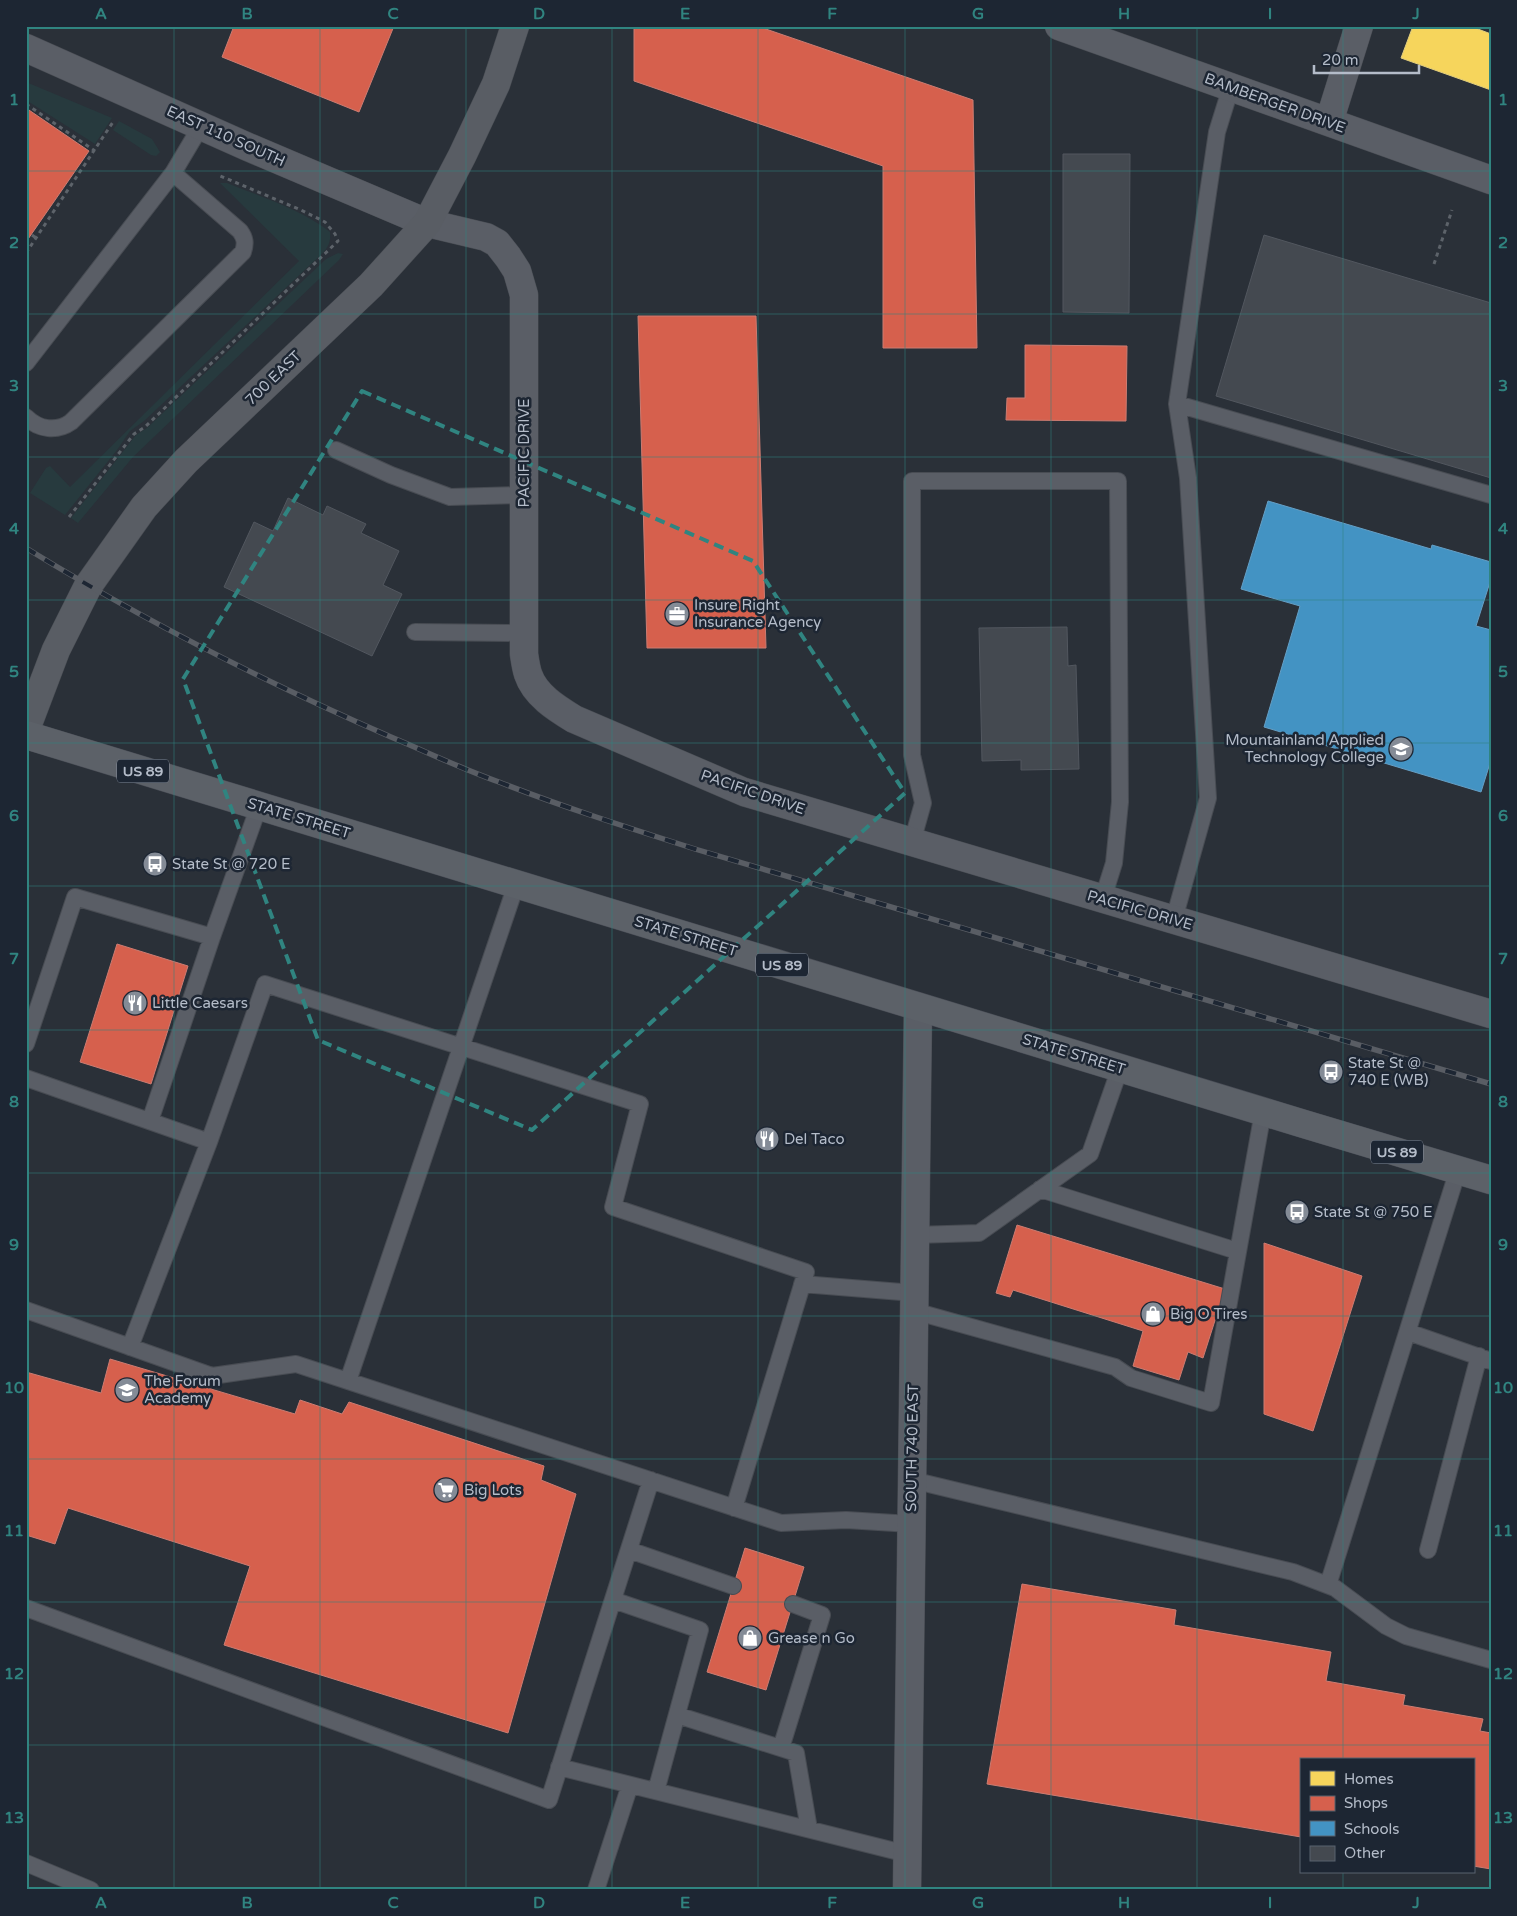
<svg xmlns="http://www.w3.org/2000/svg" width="1517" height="1916" font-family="'Varela Round',sans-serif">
<rect width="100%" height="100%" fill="#2a3038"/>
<path fill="#273a3e" d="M 26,82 L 112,118 L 95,144 L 26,100 Z
M 119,121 L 152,139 L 160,152 L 156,156 L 151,155 L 113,130 Z
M 220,183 L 227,183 C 261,197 301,209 330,232 C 332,249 320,255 309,266 L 144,421 L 130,431 L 117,450 L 65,515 L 30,493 L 46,468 L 50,466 L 70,487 L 299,261 Z
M 338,253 L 343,254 L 339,260 L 133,457 L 78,523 L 71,518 L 136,435 L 147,428 L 326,259 Z"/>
<path fill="#f6d55c" stroke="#e2ce7d" d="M 1413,26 L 1470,26 L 1491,34 L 1491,90 L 1401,58 Z"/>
<path fill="#d6604d" stroke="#cc7c72" d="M 234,26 L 394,26 L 359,112 L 222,57 Z
M 634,26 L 757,26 L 973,100 L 977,348 L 883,348 L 883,166 L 634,81 Z
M 26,108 L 89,151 L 26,242 Z
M 638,316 L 756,316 L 766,648 L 647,648 Z
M 1025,345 L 1127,346 L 1126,421 L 1006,420 L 1007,398 L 1025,398 Z
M 117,944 L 188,966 L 151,1084 L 80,1062 Z
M 1017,1225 L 1225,1289 L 1203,1358 L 1188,1352 L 1179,1380 L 1133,1366 L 1143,1331 L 1013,1290 L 1010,1297 L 996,1293 Z
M 1264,1243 L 1362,1276 L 1313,1431 L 1264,1414 Z
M 110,1359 L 295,1414 L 300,1400 L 342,1414 L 349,1402 L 544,1466 L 541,1480 L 576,1494 L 508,1733 L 224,1645 L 250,1566 L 68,1508 L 55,1544 L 26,1535 L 26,1372 L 101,1393 Z
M 745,1548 L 804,1567 L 766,1690 L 707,1672 Z
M 1022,1584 L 1176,1610 L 1174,1625 L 1331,1652 L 1326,1681 L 1405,1695 L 1403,1705 L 1483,1719 L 1480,1731 L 1491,1733 L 1491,1869 L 1473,1866 L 1473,1760 L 1301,1760 L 1301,1837 L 987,1784 Z"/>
<path fill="#4393c3" stroke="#659fc5" d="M 1268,501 L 1431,549 L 1432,545 L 1491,562 L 1491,579 L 1476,626 L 1491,630 L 1491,760 L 1481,792 L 1264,727 L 1300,606 L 1241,589 Z"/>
<path fill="#444950" stroke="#52575f" d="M 1063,154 L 1130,154 L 1129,313 L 1063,312 Z
M 1264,235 L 1491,303 L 1491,478 L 1216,396 Z
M 288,498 L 323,515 L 327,506 L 366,524 L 361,533 L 399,551 L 383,585 L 402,594 L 372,656 L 224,587 L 254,522 L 273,531 Z
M 1067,627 L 1068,666 L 1076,665 L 1079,769 L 1021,770 L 1021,760 L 982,761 L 979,628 Z"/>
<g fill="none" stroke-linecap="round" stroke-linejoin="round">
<defs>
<path id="lane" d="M 1231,87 L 1217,132 L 1177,404 L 1491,495
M 26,363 L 173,173
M 26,417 C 39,430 57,432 71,422 L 243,252 C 246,243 245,238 240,231 L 173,173 L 201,126
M 336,450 L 391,475 L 450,497 L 523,495
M 415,632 L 523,633
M 912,842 L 923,803 L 912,755 L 912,481 L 1118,481 L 1120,802 L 1114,863 L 1103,898
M 1174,919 L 1208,798 L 1188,478 L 1177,404
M 26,1044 L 75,897 L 212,937 L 259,806
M 26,1078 L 209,1142
M 150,1121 L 212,937
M 1040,1189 L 1237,1251
M 915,1235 L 979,1233 L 1090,1154 L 1120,1068
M 802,1284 L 914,1293
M 26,1310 L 212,1376 L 296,1364 L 781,1523 L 846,1520 L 911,1524
M 914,1311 L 1115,1367 L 1131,1378 L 1211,1403 L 1263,1112
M 1408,1332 L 1491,1361
M 130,1347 L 209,1142 L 265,984 L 640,1104 L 613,1207 L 806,1272 L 734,1508
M 348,1381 L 516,885
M 912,1480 L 1293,1572 L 1335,1588 L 1386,1626 L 1406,1636 L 1491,1660
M 629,1550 L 733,1586
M 1428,1550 L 1479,1356
M 1328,1585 L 1458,1170
M 613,1600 L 700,1630 L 656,1791
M 26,1608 L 549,1800 L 651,1480
M 677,1715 L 796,1753 L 809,1829
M 781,1748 L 822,1615 L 793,1604
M 559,1767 L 907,1854
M 26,1863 L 91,1890
M 596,1890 L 630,1785"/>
<path id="street" d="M 1059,26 L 1491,180
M 26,48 L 248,147 L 427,223 L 486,237 L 497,243 L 508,257 L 517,271 L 524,295 L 524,654 C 525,661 526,668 528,674 C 535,695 556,708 574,719 L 744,792 L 1491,1014
M 1329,122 L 1359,26
M 907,1890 L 918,1007"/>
<path id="secondary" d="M 26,729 L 56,650 L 88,586 L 144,507 L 186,461 L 371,285 L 427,223 L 462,156 L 496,84 L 515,26"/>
<path id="primary" d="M 26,735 L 1304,1124 L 1491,1180"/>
</defs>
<use href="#lane" stroke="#484c53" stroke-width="18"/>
<use href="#street" stroke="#484c53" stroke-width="29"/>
<use href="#secondary" stroke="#484c53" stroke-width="29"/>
<use href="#primary" stroke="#484c55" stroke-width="29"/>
<path stroke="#5d636a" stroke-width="3" stroke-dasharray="4 4" stroke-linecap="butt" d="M 26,104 L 95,151
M 32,235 L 36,238
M 26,253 L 113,122
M 1434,264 L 1452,210
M 69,517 L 134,434 L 145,427 L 338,241 L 335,234 L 325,222 L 301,210 L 218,175"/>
<use href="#lane" stroke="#5a5e66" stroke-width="16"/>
<use href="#street" stroke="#5a5e66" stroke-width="28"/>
<use href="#secondary" stroke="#595d64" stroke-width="28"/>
<use href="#primary" stroke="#5c6168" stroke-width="28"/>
<defs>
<path id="rail" d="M 26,548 C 143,620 265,682 391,737 C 427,752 462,769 499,782 C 563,807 629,828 695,849 L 1491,1084"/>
</defs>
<use href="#rail" stroke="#595d64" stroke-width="5.5"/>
<use href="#rail" stroke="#1d2633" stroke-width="4" stroke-dasharray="11" stroke-linecap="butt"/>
</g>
<path fill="none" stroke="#308480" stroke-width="4" stroke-dasharray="10 6" stroke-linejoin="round" d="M 362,391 L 753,561 L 905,793 L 532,1130 L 318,1040 L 183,679 Z"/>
<path fill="none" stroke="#308480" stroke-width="1" stroke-opacity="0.55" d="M 174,26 L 174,1890M 320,26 L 320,1890M 466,26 L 466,1890M 612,26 L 612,1890M 758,26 L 758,1890M 905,26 L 905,1890M 1051,26 L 1051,1890M 1197,26 L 1197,1890M 1343,26 L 1343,1760M 26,171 L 1491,171M 26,314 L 1491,314M 26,457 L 1491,457M 26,600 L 1491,600M 26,743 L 1491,743M 26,886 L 1491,886M 26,1030 L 1491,1030M 26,1173 L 1491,1173M 26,1316 L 1491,1316M 26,1459 L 1491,1459M 26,1602 L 1491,1602M 26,1745 L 1491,1745M 1343,1872 L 1343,1890"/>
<defs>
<symbol id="office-disc" viewBox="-11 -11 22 22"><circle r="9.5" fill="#848b96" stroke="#1d2633"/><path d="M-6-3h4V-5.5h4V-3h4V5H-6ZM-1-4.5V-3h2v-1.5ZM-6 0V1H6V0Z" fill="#fff"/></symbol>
<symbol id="university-disc" viewBox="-11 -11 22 22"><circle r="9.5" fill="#848b96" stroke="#1d2633"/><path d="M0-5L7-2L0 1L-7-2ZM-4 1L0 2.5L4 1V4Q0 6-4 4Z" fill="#fff"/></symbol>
<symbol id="bus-disc" viewBox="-11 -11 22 22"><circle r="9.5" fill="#848b96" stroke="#1d2633"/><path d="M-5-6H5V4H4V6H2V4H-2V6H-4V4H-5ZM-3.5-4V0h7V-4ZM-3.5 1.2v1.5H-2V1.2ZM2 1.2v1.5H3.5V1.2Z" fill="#fff"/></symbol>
<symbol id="restaurant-disc" viewBox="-11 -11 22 22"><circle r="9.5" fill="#848b96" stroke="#1d2633"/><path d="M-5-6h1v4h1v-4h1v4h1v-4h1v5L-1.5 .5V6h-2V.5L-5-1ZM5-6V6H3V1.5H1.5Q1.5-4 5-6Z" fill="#fff"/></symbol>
<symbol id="shop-disc" viewBox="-11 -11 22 22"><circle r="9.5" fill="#848b96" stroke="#1d2633"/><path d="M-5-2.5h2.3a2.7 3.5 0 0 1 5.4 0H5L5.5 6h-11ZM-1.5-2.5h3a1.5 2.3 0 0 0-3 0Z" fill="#fff"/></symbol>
<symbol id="school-disc" viewBox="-11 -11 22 22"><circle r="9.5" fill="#848b96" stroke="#1d2633"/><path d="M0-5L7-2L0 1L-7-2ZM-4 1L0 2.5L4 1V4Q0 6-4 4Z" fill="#fff"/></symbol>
<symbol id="supermarket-disc" viewBox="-11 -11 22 22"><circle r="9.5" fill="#848b96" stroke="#1d2633"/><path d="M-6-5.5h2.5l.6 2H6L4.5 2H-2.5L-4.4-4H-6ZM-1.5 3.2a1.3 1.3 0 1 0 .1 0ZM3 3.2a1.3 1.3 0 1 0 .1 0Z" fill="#fff"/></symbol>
</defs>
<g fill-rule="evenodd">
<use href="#office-disc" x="663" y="600" width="28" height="28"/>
<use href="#university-disc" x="1387" y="735" width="28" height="28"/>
<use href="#bus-disc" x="141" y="850" width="28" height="28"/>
<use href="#restaurant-disc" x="121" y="989" width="28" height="28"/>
<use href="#bus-disc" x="1317" y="1058" width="28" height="28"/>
<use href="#restaurant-disc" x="753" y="1125" width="28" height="28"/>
<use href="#bus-disc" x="1283" y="1198" width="28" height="28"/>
<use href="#shop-disc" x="1139" y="1300" width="28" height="28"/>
<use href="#school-disc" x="113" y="1376" width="28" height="28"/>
<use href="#supermarket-disc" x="432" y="1476" width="28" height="28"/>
<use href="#shop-disc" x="736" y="1624" width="28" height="28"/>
</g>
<g text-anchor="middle" stroke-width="5" stroke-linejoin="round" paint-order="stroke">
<g fill="#1d2633" stroke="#878f9c" stroke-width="1">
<rect x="117" y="759.5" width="52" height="23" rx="4"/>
<rect x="756" y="953.5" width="52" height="23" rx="4"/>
<rect x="1371" y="1140.5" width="52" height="23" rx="4"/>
</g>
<g font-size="14" font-weight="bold" fill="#b4bcc9">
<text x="143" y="776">US 89</text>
<text x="782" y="970">US 89</text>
<text x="1397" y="1157">US 89</text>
</g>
<g font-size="15" fill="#b4bcc9" stroke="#1d2633">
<text transform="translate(1275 103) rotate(20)" y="5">BAMBERGER DRIVE</text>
<text transform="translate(226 136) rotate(24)" y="5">EAST 110 SOUTH</text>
<text transform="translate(273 378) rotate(-44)" y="5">700 EAST</text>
<text transform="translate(524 453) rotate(-90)" y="5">PACIFIC DRIVE</text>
<text transform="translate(753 792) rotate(19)" y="5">PACIFIC DRIVE</text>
<text transform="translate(299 818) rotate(17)" y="5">STATE STREET</text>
<text transform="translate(1140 910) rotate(16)" y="5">PACIFIC DRIVE</text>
<text transform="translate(686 936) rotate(17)" y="5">STATE STREET</text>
<text transform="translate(1074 1054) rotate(17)" y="5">STATE STREET</text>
<text transform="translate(912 1448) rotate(-89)" y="5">SOUTH 740 EAST</text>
</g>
<g font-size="15" fill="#b4bcc9" stroke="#1d2633" text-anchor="start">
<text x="694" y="610">Insure Right<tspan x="694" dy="17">Insurance Agency</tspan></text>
<text x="1384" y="745" text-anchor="end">Mountainland Applied<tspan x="1384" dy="17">Technology College</tspan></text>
<text x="172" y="869">State St @ 720 E</text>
<text x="152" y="1008">Little Caesars</text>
<text x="1348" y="1068">State St @<tspan x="1348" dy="17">740 E (WB)</tspan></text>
<text x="784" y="1144">Del Taco</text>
<text x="1314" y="1217">State St @ 750 E</text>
<text x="1170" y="1319">Big O Tires</text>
<text x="144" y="1386">The Forum<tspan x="144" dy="17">Academy</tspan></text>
<text x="464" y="1495">Big Lots</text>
<text x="768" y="1643">Grease n Go</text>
</g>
</g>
<rect width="1517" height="1916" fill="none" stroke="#1d2633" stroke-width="55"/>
<rect x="1300" y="1758" width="175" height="115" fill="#1d2633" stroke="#59626f"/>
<rect x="1310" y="1771" width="25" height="15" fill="#f6d55c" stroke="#59626f"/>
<text x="1344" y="1784" font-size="15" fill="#b4bcc9">Homes</text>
<rect x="1310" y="1796" width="25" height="15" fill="#d6604d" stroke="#59626f"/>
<text x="1344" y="1808" font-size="15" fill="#b4bcc9">Shops</text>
<rect x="1310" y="1821" width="25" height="15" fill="#4393c3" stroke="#59626f"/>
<text x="1344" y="1834" font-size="15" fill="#b4bcc9">Schools</text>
<rect x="1310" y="1846" width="25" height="15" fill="#444950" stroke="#59626f"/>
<text x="1344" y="1858" font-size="15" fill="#b4bcc9">Other</text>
<path d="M1314 65v8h105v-8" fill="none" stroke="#b4bcc9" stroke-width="2.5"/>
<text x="1322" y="65" font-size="15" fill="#b4bcc9" stroke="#1d2633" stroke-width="4" paint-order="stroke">20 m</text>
<rect x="28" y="28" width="1462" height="1860" fill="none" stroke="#308480" stroke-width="2"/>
<g font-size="16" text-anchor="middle" font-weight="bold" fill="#308480">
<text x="101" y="19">A</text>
<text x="247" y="19">B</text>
<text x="393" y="19">C</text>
<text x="539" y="19">D</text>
<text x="685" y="19">E</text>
<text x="832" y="19">F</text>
<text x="978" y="19">G</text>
<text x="1124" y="19">H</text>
<text x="1270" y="19">I</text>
<text x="1416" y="19">J</text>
<text x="14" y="105">1</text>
<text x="1503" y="105">1</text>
<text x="14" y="248">2</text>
<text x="1503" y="248">2</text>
<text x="14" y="391">3</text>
<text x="1503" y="391">3</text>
<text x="14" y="534">4</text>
<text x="1503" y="534">4</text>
<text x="14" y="677">5</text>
<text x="1503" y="677">5</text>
<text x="14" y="821">6</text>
<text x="1503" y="821">6</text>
<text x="14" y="964">7</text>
<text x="1503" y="964">7</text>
<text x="14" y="1107">8</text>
<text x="1503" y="1107">8</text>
<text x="14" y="1250">9</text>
<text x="1503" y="1250">9</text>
<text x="14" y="1393">10</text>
<text x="1503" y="1393">10</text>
<text x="14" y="1536">11</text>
<text x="1503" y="1536">11</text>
<text x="14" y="1679">12</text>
<text x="1503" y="1679">12</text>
<text x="14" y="1823">13</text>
<text x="1503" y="1823">13</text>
<text x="101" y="1908">A</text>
<text x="247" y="1908">B</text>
<text x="393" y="1908">C</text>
<text x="539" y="1908">D</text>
<text x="685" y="1908">E</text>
<text x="832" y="1908">F</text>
<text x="978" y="1908">G</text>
<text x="1124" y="1908">H</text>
<text x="1270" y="1908">I</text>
<text x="1416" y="1908">J</text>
</g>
</svg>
